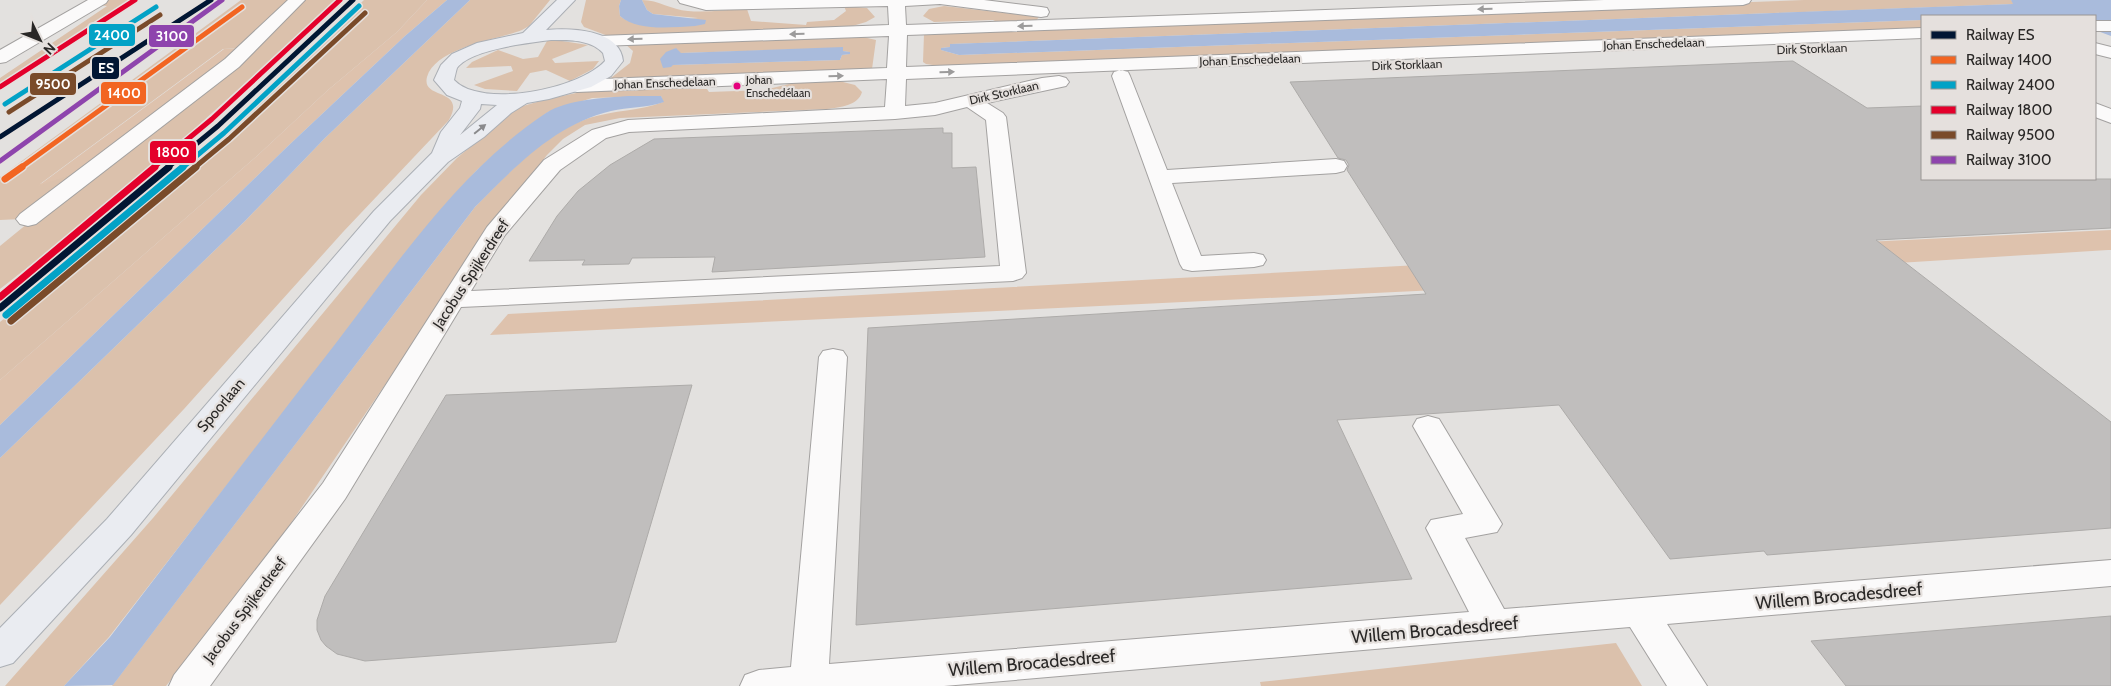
<svg xmlns="http://www.w3.org/2000/svg" width="2111" height="686" font-family="Cabin,sans-serif">
<rect width="100%" height="100%" fill="#e3e1df"/>
<path fill="#dbc1ac" fill-rule="evenodd" d="M 106,0 L 132,0 L 0,84 L 0,78 L 107,6 L 98,5 Z
M 241,0 L 292,0 L 241,48 L 223,49 L 40,184 L 84,170 L 22,219 L 0,220 L 0,177 Z
M 301,0 L 338,0 L 124,192 L 0,289 L 0,246 Z
M 364,0 L 427,0 L 397,32 L 328,90 L 258,155 L 0,380 L 0,322 C 126,221 250,114 364,0 Z
M 470,0 L 550,0 L 529,26 L 522,30 C 497,40 436,47 427,77 C 421,100 467,87 449,120 L 343,232 L 184,409 L 0,605 L 0,458 L 245,221 L 325,138 Z
M 586,0 L 621,0 L 619,6 L 620,16 C 637,31 676,20 698,18 L 653,14 L 647,10 L 642,0 C 659,0 671,10 688,11 C 707,13 728,9 747,9 L 751,21 L 806,25 L 807,22 L 834,20 L 846,11 L 844,6 L 867,8 L 875,17 L 866,22 L 849,27 L 611,37 L 584,27 L 581,22 Z
M 1804,0 L 2011,0 L 2014,4 L 951,44 L 950,47 L 941,48 L 941,50 L 959,55 L 1922,20 L 1922,30 L 954,68 L 926,64 L 923,62 L 924,34 L 930,32 Z
M 944,6 L 1039,17 L 1034,23 L 1031,21 L 995,21 L 993,20 L 934,22 L 923,16 L 929,9 Z
M 863,37 L 876,40 L 872,69 L 607,81 L 630,63 L 633,51 L 624,43 ZM 675,48 L 680,53 L 843,48 L 843,51 L 849,52 L 849,54 L 842,55 L 840,60 L 672,65 Z
M 547,41 L 562,41 L 588,45 L 552,59 L 555,63 L 599,61 L 593,69 L 570,81 L 546,70 L 530,73 L 517,91 L 485,89 L 474,85 L 513,71 L 511,66 L 466,68 L 472,62 L 498,50 L 523,59 L 538,57 Z
M 839,81 L 855,85 L 862,92 C 858,106 840,107 827,109 L 620,118 L 585,125 L 563,139 L 547,155 L 501,214 L 270,554 L 166,686 L 112,686 L 475,207 C 508,174 543,134 589,118 C 614,110 640,111 663,102 L 661,96 L 592,98 L 548,112 L 517,135 L 477,170 L 438,213 L 109,637 L 64,686 L 5,686 L 153,518 L 421,195 L 457,158 L 511,113 L 523,106 L 544,100 L 599,88 L 707,89 L 709,92 L 764,90 L 793,83 Z
M 1616,643 L 1642,686 L 1261,686 L 1260,682 Z"/>
<path fill="#dec2ad" d="M 427,0 L 447,0 L 405,36 L 288,146 L 0,425 L 0,380 L 258,155 L 328,90 L 397,32 Z
M 241,48 L 84,170 L 38,186 L 224,49 Z
M 2111,230 L 2111,250 L 2108,250 L 1562,284 L 490,335 L 508,314 L 1682,251 Z"/>
<path fill="#a9bbdc" d="M 447,0 L 470,0 L 325,138 L 245,221 L 0,458 L 0,425 L 288,146 L 405,36 Z
M 621,0 L 642,0 L 647,10 L 653,14 L 706,20 L 705,24 L 695,26 C 673,27 638,32 620,16 L 619,6 Z
M 2011,0 L 2111,0 L 2111,36 L 2095,30 L 2095,16 L 1922,16 L 1922,20 L 959,55 L 941,50 L 941,48 L 950,47 L 950,44 L 2013,4 Z
M 843,47 L 843,51 L 850,52 L 850,54 L 842,55 L 840,60 L 673,65 L 671,67 L 663,68 L 660,59 L 666,52 L 676,48 L 681,53 Z
M 629,96 L 661,96 L 664,102 C 646,108 628,107 611,111 C 555,124 514,168 475,207 L 113,685 L 64,686 L 110,637 C 185,539 260,441 336,343 C 398,262 460,170 546,113 C 568,99 604,98 629,96 Z"/>
<path fill="#c0bebd" stroke="#adaba9" d="M 1793,61 L 1867,108 L 1922,106 L 1922,179 L 2111,179 L 2111,228 L 1876,240 L 2111,422 L 2111,528 L 1767,555 L 1764,551 L 1670,559 L 1559,405 L 1337,420 L 1412,579 L 856,625 L 868,328 L 1426,294 L 1347,170 L 1349,165 L 1346,160 L 1338,158 L 1290,82 Z
M 943,128 L 943,133 L 952,133 L 952,168 L 976,167 L 985,257 L 712,272 L 715,257 L 632,258 L 629,264 L 582,265 L 585,260 L 529,261 L 557,216 L 578,191 L 610,165 L 654,139 Z
M 692,385 L 616,642 L 365,661 L 337,654 L 326,646 L 321,640 L 317,630 L 317,620 L 325,596 L 446,395 Z
M 2111,616 L 2111,686 L 1846,686 L 1811,641 Z"/>
<g fill="none" stroke-linecap="round" stroke-linejoin="round">
<defs>
<path id="minor" d="M 88,0 L 108,0 L 106,3 L 6,62 L 0,63 L 0,50 Z
M 288,0 L 305,0 L 239,67 L 36,224 L 28,226 L 20,224 L 16,219 L 20,214 L 225,59 Z
M 678,0 L 984,0 L 1041,7 L 1047,8 L 1049,12 L 1047,16 L 1041,17 L 940,4 L 905,6 L 906,25 L 1604,0 L 1751,0 L 1749,3 L 1743,5 L 907,35 L 906,67 L 1922,28 L 1922,38 L 906,79 L 905,106 L 935,103 L 1042,78 L 1059,76 L 1066,78 L 1069,82 L 1066,86 L 987,103 L 1003,113 L 1006,117 L 1026,273 L 1022,278 L 1013,281 L 461,307 L 345,499 L 210,686 L 169,686 L 174,675 L 323,483 L 487,227 L 544,160 L 592,130 L 628,120 L 885,107 L 887,79 L 577,92 L 570,90 L 567,86 L 570,82 L 577,80 L 887,68 L 889,36 L 599,46 L 593,45 L 590,41 L 593,37 L 599,36 L 889,25 L 888,6 L 706,10 L 680,3 ZM 967,107 L 986,120 L 1000,266 L 471,291 L 505,235 L 560,170 L 606,138 L 629,132 L 895,119 L 935,115 Z
M 2095,21 L 2111,21 L 2111,31 L 2095,31 Z
M 2095,43 L 2111,47 L 2111,58 L 2095,54 Z
M 1121,70 L 1128,72 L 1130,76 L 1167,170 L 1336,159 L 1344,161 L 1347,166 L 1344,171 L 1336,173 L 1172,183 L 1201,256 L 1254,253 L 1263,255 L 1266,260 L 1263,265 L 1254,267 L 1192,271 L 1183,269 L 1180,264 L 1112,76 L 1114,72 Z
M 2095,103 L 2111,109 L 2111,123 L 2095,117 Z
M 833,349 L 843,351 L 847,357 L 829,664 L 1469,612 L 1426,528 L 1431,520 L 1463,514 L 1413,426 L 1417,419 L 1428,416 L 1439,419 L 1502,524 L 1497,532 L 1465,538 L 1504,609 L 2111,560 L 2111,586 L 1667,624 L 1707,686 L 1667,686 L 1630,627 L 944,686 L 740,686 L 745,675 L 759,670 L 791,667 L 819,357 L 823,351 Z"/>
<path id="major" d="M 557,0 L 575,0 L 546,30 C 570,28 620,29 623,61 L 611,76 L 591,87 L 549,99 L 527,103 L 511,113 L 484,137 L 448,162 L 390,221 L 131,535 L 13,663 L 0,667 L 0,628 L 107,519 L 374,211 L 432,153 L 441,132 L 460,108 L 462,101 L 447,95 L 434,80 L 441,65 L 452,54 L 477,43 L 523,33 ZM 551,40 C 568,40 590,39 603,53 L 605,61 C 580,89 481,109 454,80 C 455,76 456,71 457,68 C 471,49 529,43 551,40 ZM 481,104 L 497,105 L 460,135 L 480,109 Z"/>
</defs>
<use href="#minor" stroke="#a3a1a0" stroke-width="2"/>
<use href="#major" stroke="#abafb5" stroke-width="2"/>
<use href="#minor" fill="#fbfafa" fill-rule="evenodd"/>
<use href="#major" fill="#eaecf1" fill-rule="evenodd"/>
<defs>
<path id="rail-1-far1" d="M 0,137 L 211,0
M 167,168 L 218,126 L 353,0"/>
<path id="rail-1" d="M 0,308 L 169,167"/>
<path id="rail-2-far1" d="M 20,168 L 242,7"/>
<path id="rail-2" d="M 5,179 L 22,167"/>
<path id="rail-3-far1" d="M 5,104 L 156,7
M 182,168 L 224,133 L 359,6"/>
<path id="rail-3" d="M 6,315 L 183,167"/>
<path id="rail-4-far1" d="M 0,87 L 135,0
M 153,168 L 212,119 L 340,0"/>
<path id="rail-4" d="M 0,297 L 155,167"/>
<path id="rail-5-far1" d="M 9,112 L 160,15
M 194,168 L 229,139 L 365,13"/>
<path id="rail-5" d="M 11,321 L 196,167"/>
<path id="rail-6" d="M 0,161 L 222,0"/>
</defs>
<use href="#rail-1-far1" stroke="#e5e0dd" stroke-width="8"/>
<use href="#rail-1" stroke="#e5e0dd" stroke-width="10"/>
<use href="#rail-2-far1" stroke="#e5e0dd" stroke-width="8"/>
<use href="#rail-2" stroke="#e5e0dd" stroke-width="10"/>
<use href="#rail-3-far1" stroke="#e5e0dd" stroke-width="8"/>
<use href="#rail-3" stroke="#e5e0dd" stroke-width="10"/>
<use href="#rail-4-far1" stroke="#e5e0dd" stroke-width="8"/>
<use href="#rail-4" stroke="#e5e0dd" stroke-width="10"/>
<use href="#rail-5-far1" stroke="#e5e0dd" stroke-width="8"/>
<use href="#rail-5" stroke="#e5e0dd" stroke-width="10"/>
<use href="#rail-6" stroke="#e5e0dd" stroke-width="8"/>
<use href="#rail-1-far1" stroke="#011633" stroke-width="5"/>
<use href="#rail-1" stroke="#011633" stroke-width="7"/>
<use href="#rail-2-far1" stroke="#f26522" stroke-width="5"/>
<use href="#rail-2" stroke="#f26522" stroke-width="7"/>
<use href="#rail-3-far1" stroke="#02a2c6" stroke-width="5"/>
<use href="#rail-3" stroke="#02a2c6" stroke-width="7"/>
<use href="#rail-4-far1" stroke="#e4002b" stroke-width="5"/>
<use href="#rail-4" stroke="#e4002b" stroke-width="7"/>
<use href="#rail-5-far1" stroke="#7a4b2a" stroke-width="5"/>
<use href="#rail-5" stroke="#7a4b2a" stroke-width="7"/>
<use href="#rail-6" stroke="#8e44ad" stroke-width="5"/>
</g>
<defs><path id="oneway-solid" d="M-6-.8H1V-3.2L6.5 0L1 3.2V.8H-6Z" transform="scale(1.25)"/></defs>
<g fill="#9c9b9b">
<use href="#oneway-solid" transform="translate(1485 9) rotate(178)"/>
<use href="#oneway-solid" transform="translate(1025 26) rotate(178)"/>
<use href="#oneway-solid" transform="translate(797 34) rotate(178)"/>
<use href="#oneway-solid" transform="translate(635 39) rotate(178)"/>
<use href="#oneway-solid" transform="translate(947 72) rotate(-2)"/>
<use href="#oneway-solid" transform="translate(836 76) rotate(-2)"/>
</g>
<use fill="#8a8a8c" href="#oneway-solid" transform="translate(480 129) rotate(-39)"/>
<circle fill="#e5007d" stroke="#e5e0dd" stroke-width="2" cx="737" cy="86" r="4.5"/>
<g text-anchor="middle" stroke-width="4.5" stroke-linejoin="round" paint-order="stroke">
<g font-size="11" fill="#292726" stroke="#e5e0dd" text-anchor="start">
<text x="746" y="84">Johan<tspan x="746" dy="13">Enschedélaan</tspan></text>
</g>
<g font-size="12" fill="#292726" stroke="#e5e0dd">
<text transform="translate(1654 44) rotate(-2)" y="4">Johan Enschedelaan</text>
<text transform="translate(1812 49) rotate(-2)" y="4">Dirk Storklaan</text>
<text transform="translate(1250 60) rotate(-2)" y="4">Johan Enschedelaan</text>
<text transform="translate(1407 65) rotate(-2)" y="4">Dirk Storklaan</text>
<text transform="translate(665 83) rotate(-2)" y="4">Johan Enschedelaan</text>
<text transform="translate(1004 93) rotate(-13)" y="4">Dirk Storklaan</text>
</g>
<g font-size="15" fill="#292726" stroke="#e5e0dd">
<text transform="translate(471 274) rotate(-57)" y="5">Jacobus Spijkerdreef</text>
<text transform="translate(221 405) rotate(-50)" y="5">Spoorlaan</text>
<text transform="translate(245 610) rotate(-53)" y="5">Jacobus Spijkerdreef</text>
</g>
<g font-size="18" fill="#292726" stroke="#e5e0dd">
<text transform="translate(1839 596) rotate(-5)" y="6">Willem Brocadesdreef</text>
<text transform="translate(1435 630) rotate(-5)" y="6">Willem Brocadesdreef</text>
<text transform="translate(1032 663) rotate(-5)" y="6">Willem Brocadesdreef</text>
</g>
</g>
<g stroke="#e5e0dd" stroke-width="2">
<rect x="88" y="23" width="48" height="24" rx="5" fill="#02a2c6"/>
<rect x="148" y="24" width="47" height="24" rx="5" fill="#8e44ad"/>
<rect x="91" y="56" width="29" height="24" rx="5" fill="#011633"/>
<rect x="29" y="72" width="48" height="24" rx="5" fill="#7a4b2a"/>
<rect x="100" y="81" width="47" height="24" rx="5" fill="#f26522"/>
<rect x="149" y="140" width="48" height="24" rx="5" fill="#e4002b"/>
</g>
<g font-size="14" text-anchor="middle" font-weight="bold" fill="#fff">
<text x="112" y="40">2400</text>
<text x="172" y="41">3100</text>
<text x="106" y="73">ES</text>
<text x="53" y="89">9500</text>
<text x="124" y="98">1400</text>
<text x="173" y="157">1800</text>
</g>
<rect x="1921" y="15" width="175" height="165" fill="#e5e0dd" stroke="#9a9694"/>
<rect x="1931" y="31" width="25" height="8" fill="#011633" stroke="#9a9694"/>
<text x="1966" y="40" font-size="15" fill="#292726">Railway ES</text>
<rect x="1931" y="56" width="25" height="8" fill="#f26522" stroke="#9a9694"/>
<text x="1966" y="65" font-size="15" fill="#292726">Railway 1400</text>
<rect x="1931" y="81" width="25" height="8" fill="#02a2c6" stroke="#9a9694"/>
<text x="1966" y="90" font-size="15" fill="#292726">Railway 2400</text>
<rect x="1931" y="106" width="25" height="8" fill="#e4002b" stroke="#9a9694"/>
<text x="1966" y="115" font-size="15" fill="#292726">Railway 1800</text>
<rect x="1931" y="131" width="25" height="8" fill="#7a4b2a" stroke="#9a9694"/>
<text x="1966" y="140" font-size="15" fill="#292726">Railway 9500</text>
<rect x="1931" y="156" width="25" height="8" fill="#8e44ad" stroke="#9a9694"/>
<text x="1966" y="165" font-size="15" fill="#292726">Railway 3100</text>
<g transform="translate(40 40) rotate(133)" stroke="#e5e0dd" stroke-width="4" paint-order="stroke">
<path d="M0-4L9 19L0 12L-9 19Z" fill="#292726"/>
<text y="-8" font-size="14" font-weight="bold" text-anchor="middle" fill="#292726">N</text>
</g>
</svg>
